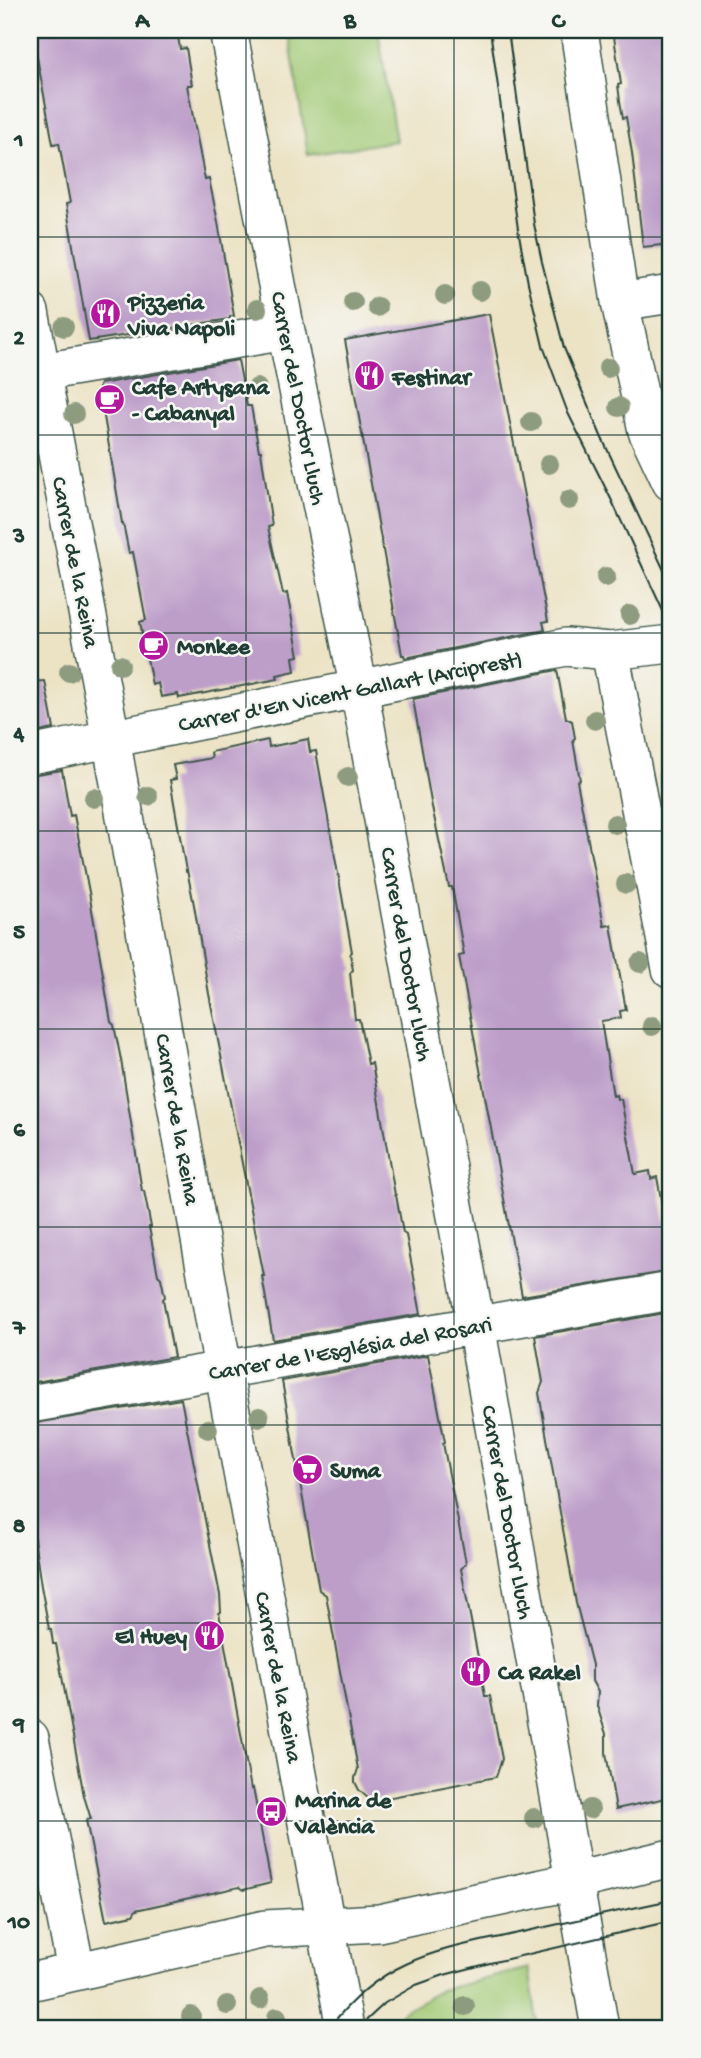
<svg xmlns="http://www.w3.org/2000/svg" width="701" height="2058" font-family="'Gochi Hand',sans-serif">
<rect width="100%" height="100%" fill="#f6f6f2"/>
<filter id="ink" filterUnits="userSpaceOnUse"><feTurbulence type="fractalNoise" baseFrequency=".0143" numOctaves="2"/><feDisplacementMap in="SourceGraphic" scale="14" xChannelSelector="R" yChannelSelector="G"/><feConvolveMatrix kernelMatrix="1 2 1 2 8 2 1 2 1" color-interpolation-filters="sRGB"/></filter>
<filter id="wash" filterUnits="userSpaceOnUse"><feTurbulence type="fractalNoise" baseFrequency=".00686" numOctaves="4" result="noise"/><feDisplacementMap in="SourceGraphic" scale="28" xChannelSelector="R" yChannelSelector="G"/><feGaussianBlur stdDeviation="1.57" result="paint"/><feColorMatrix in="noise" values="0 0 0 0 0 0 0 0 0 0 0 0 0 0 0 0 0 1.4 0 .05"/><feComposite in="paint" operator="in"/></filter>
<g filter="url(#wash)">
<rect width="100%" height="100%" fill="#ece3c5"/>
<path fill="#a1c975" stroke="#608354" stroke-width="2" d="M 288,30 L 378,30 L 396,141 L 308,155 Z
M 671,773 L 671,830 L 660,776 Z
M 529,1968 L 538,2028 L 403,2028 L 400,2013 L 441,1990 Z"/>
<g id="blocks">
<path fill="#bd9ec9" d="M 32,30 L 177,30 L 180,49 L 186,48 L 192,85 L 187,85 L 205,180 L 209,179 L 218,222 L 234,316 L 230,316 L 230,319 L 89,341 L 66,204 L 70,203 L 59,143 L 53,144 Z
M 613,30 L 666,30 L 671,68 L 671,244 L 643,247 L 632,153 L 626,117 L 623,118 L 620,101 L 618,85 L 621,84 Z
M 489,314 L 548,621 L 543,622 L 545,630 L 405,658 L 404,655 L 402,655 L 345,340 Z
M 238,360 L 247,406 L 251,406 L 259,451 L 261,451 L 272,526 L 268,527 L 283,594 L 287,593 L 299,656 L 293,657 L 295,671 L 277,675 L 278,679 L 179,698 L 178,694 L 161,697 L 158,683 L 152,685 L 147,658 L 140,622 L 146,620 L 133,552 L 129,553 L 123,523 L 122,523 L 99,387 L 100,384 Z
M 557,670 L 566,718 L 572,721 L 575,738 L 573,740 L 580,780 L 577,781 L 604,926 L 611,925 L 626,1010 L 620,1011 L 621,1018 L 601,1021 L 613,1096 L 616,1095 L 617,1099 L 621,1099 L 635,1174 L 650,1171 L 651,1179 L 657,1177 L 671,1254 L 671,1271 L 522,1296 L 459,956 L 464,955 L 452,887 L 449,887 L 431,802 L 413,699 Z
M 45,681 L 54,729 L 30,734 L 30,682 Z
M 308,739 L 310,752 L 316,751 L 352,952 L 350,954 L 353,970 L 350,973 L 355,1019 L 359,1019 L 368,1064 L 372,1063 L 395,1195 L 396,1195 L 403,1233 L 406,1235 L 421,1314 L 273,1340 L 262,1276 L 264,1276 L 209,994 L 194,905 L 187,870 L 186,871 L 170,780 L 176,779 L 173,765 L 212,758 L 211,752 L 268,740 L 269,747 Z
M 62,770 L 70,816 L 74,815 L 89,892 L 111,1022 L 114,1025 L 121,1060 L 142,1191 L 144,1191 L 151,1227 L 149,1227 L 158,1275 L 161,1278 L 165,1297 L 163,1299 L 174,1357 L 30,1383 L 30,775 Z
M 671,1312 L 671,1797 L 616,1809 L 606,1753 L 606,1734 L 597,1706 L 598,1692 L 592,1681 L 592,1665 L 576,1603 L 539,1393 L 543,1382 L 535,1336 Z
M 428,1355 L 445,1442 L 443,1443 L 466,1563 L 461,1569 L 477,1652 L 485,1696 L 490,1696 L 502,1759 L 496,1777 L 371,1801 L 359,1790 L 355,1782 L 355,1778 L 358,1769 L 326,1595 L 319,1590 L 282,1381 Z
M 181,1399 L 220,1595 L 221,1612 L 219,1613 L 251,1789 L 253,1788 L 271,1883 L 243,1890 L 239,1887 L 136,1910 L 133,1915 L 106,1921 L 86,1820 L 91,1819 L 84,1796 L 56,1644 L 53,1644 L 51,1629 L 49,1629 L 41,1586 L 30,1512 L 30,1424 Z"/>
</g>
</g>
<g filter="url(#ink)">
<use href="#blocks" fill-opacity="0" stroke="#3e564a" stroke-width="2"/>
<g fill="none" stroke-linecap="round" stroke-linejoin="round">
<defs>
<path id="minor" d="M 228,30 L 286,331 L 359,689 L 476,1325 L 600,2028
M 579,30 L 620,302 L 647,431 L 671,482
M 620,302 L 671,294
M 30,312 L 111,738 L 223,1369 L 345,2028
M 30,374 L 286,331
M 610,651 L 671,969
M 30,755 L 566,647 L 610,651 L 671,644
M 30,1404 L 671,1291
M 30,1738 L 76,1970
M 30,1982 L 265,1929 L 379,1923 L 575,1881 L 671,1858"/>
</defs>
<use href="#minor" stroke="#3e564a" stroke-width="40"/>
<use href="#minor" stroke="#fff" stroke-width="37"/>
<path stroke="#1f3d34" stroke-width="2" d="M 490,30 L 518,229 L 528,283 L 543,346 L 568,413 L 611,499 L 671,628
M 508,30 L 534,224 L 542,262 L 564,348 L 601,436 L 671,585
M 329,2028 C 349,2002 375,1978 406,1964 C 440,1948 478,1942 514,1934 C 567,1922 619,1911 671,1900
M 358,2028 L 385,2003 L 416,1985 L 444,1975 L 490,1963 L 671,1921"/>
</g>
<g fill="#8d9b7e">
<circle cx="480" cy="291" r="10"/>
<circle cx="445" cy="295" r="10"/>
<circle cx="353" cy="302" r="10"/>
<circle cx="377" cy="307" r="10"/>
<circle cx="257" cy="309" r="10"/>
<circle cx="64" cy="327" r="10"/>
<circle cx="608" cy="368" r="10"/>
<circle cx="257" cy="388" r="10"/>
<circle cx="619" cy="407" r="10"/>
<circle cx="74" cy="414" r="10"/>
<circle cx="531" cy="422" r="10"/>
<circle cx="549" cy="464" r="10"/>
<circle cx="569" cy="500" r="10"/>
<circle cx="606" cy="577" r="10"/>
<circle cx="630" cy="615" r="10"/>
<circle cx="120" cy="665" r="10"/>
<circle cx="69" cy="672" r="10"/>
<circle cx="595" cy="720" r="10"/>
<circle cx="348" cy="777" r="10"/>
<circle cx="148" cy="796" r="10"/>
<circle cx="94" cy="798" r="10"/>
<circle cx="615" cy="824" r="10"/>
<circle cx="626" cy="884" r="10"/>
<circle cx="640" cy="963" r="10"/>
<circle cx="652" cy="1026" r="10"/>
<circle cx="259" cy="1417" r="10"/>
<circle cx="208" cy="1429" r="10"/>
<circle cx="590" cy="1809" r="10"/>
<circle cx="534" cy="1818" r="10"/>
<circle cx="260" cy="1999" r="10"/>
<circle cx="227" cy="2005" r="10"/>
<circle cx="465" cy="2006" r="10"/>
<circle cx="191" cy="2016" r="10"/>
<circle cx="277" cy="2017" r="10"/>
</g>
</g>
<path fill="none" stroke="#1f3d34" stroke-width="2" stroke-opacity="0.55" d="M 246,30 L 246,2028M 454,30 L 454,2028M 30,237 L 671,237M 30,435 L 671,435M 30,633 L 671,633M 30,831 L 671,831M 30,1029 L 671,1029M 30,1227 L 671,1227M 30,1425 L 671,1425M 30,1623 L 671,1623M 30,1821 L 671,1821"/>
<defs>
<symbol id="restaurant-disc" viewBox="-11 -11 22 22"><circle r="9.5" fill="#b5179e" stroke="#f6f6f2"/><path d="M-5-6h1v4h1v-4h1v4h1v-4h1v5L-1.5 .5V6h-2V.5L-5-1ZM5-6V6H3V1.5H1.5Q1.5-4 5-6Z" fill="#fff"/></symbol>
<symbol id="cafe-disc" viewBox="-11 -11 22 22"><circle r="9.5" fill="#b5179e" stroke="#f6f6f2"/><path d="M-5.5-4.5H6V0H3Q3 3.5 0 3.5H-2.5Q-5.5 3.5-5.5 0ZM3-3.2v2h1.7v-2ZM-6 4.5H4V6H-6Z" fill="#fff"/></symbol>
<symbol id="supermarket-disc" viewBox="-11 -11 22 22"><circle r="9.5" fill="#b5179e" stroke="#f6f6f2"/><path d="M-6-5.5h2.5l.6 2H6L4.5 2H-2.5L-4.4-4H-6ZM-1.5 3.2a1.3 1.3 0 1 0 .1 0ZM3 3.2a1.3 1.3 0 1 0 .1 0Z" fill="#fff"/></symbol>
<symbol id="bus-disc" viewBox="-11 -11 22 22"><circle r="9.5" fill="#b5179e" stroke="#f6f6f2"/><path d="M-5-6H5V4H4V6H2V4H-2V6H-4V4H-5ZM-3.5-4V0h7V-4ZM-3.5 1.2v1.5H-2V1.2ZM2 1.2v1.5H3.5V1.2Z" fill="#fff"/></symbol>
</defs>
<g fill-rule="evenodd">
<use href="#restaurant-disc" x="88" y="296" width="35" height="35"/>
<use href="#restaurant-disc" x="352" y="358" width="35" height="35"/>
<use href="#cafe-disc" x="92" y="382" width="35" height="35"/>
<use href="#cafe-disc" x="136" y="628" width="35" height="35"/>
<use href="#supermarket-disc" x="290" y="1452" width="35" height="35"/>
<use href="#restaurant-disc" x="192" y="1618" width="35" height="35"/>
<use href="#restaurant-disc" x="458" y="1654" width="35" height="35"/>
<use href="#bus-disc" x="254" y="1794" width="35" height="35"/>
</g>
<g text-anchor="middle" stroke-width="5" stroke-linejoin="round" paint-order="stroke">
<g font-size="23" font-weight="bold" fill="#1f3d34" stroke="#f6f6f2" text-anchor="start">
<text x="128" y="309">Pizzeria<tspan x="128" dy="26">Viva Napoli</tspan></text>
<text x="392" y="384">Festinar</text>
<text x="132" y="394">Cafe Artysana<tspan x="132" dy="26">- Cabanyal</tspan></text>
<text x="177" y="653">Monkee</text>
<text x="330" y="1477">Suma</text>
<text x="187" y="1643" text-anchor="end">El Huey</text>
<text x="498" y="1679">Ca Rakel</text>
<text x="295" y="1807">Marina de<tspan x="295" dy="26">València</tspan></text>
</g>
<g font-size="23" fill="#1f3d34" stroke="#f6f6f2">
<text transform="translate(300 398) rotate(79)" y="8">Carrer del Doctor Lluch</text>
<text transform="translate(77 562) rotate(79)" y="8">Carrer de la Reina</text>
<text transform="translate(350 690) rotate(-11)" y="8">Carrer d'En Vicent Gallart (Arciprest)</text>
<text transform="translate(408 954) rotate(80)" y="8">Carrer del Doctor Lluch</text>
<text transform="translate(179 1119) rotate(80)" y="8">Carrer de la Reina</text>
<text transform="translate(350 1347) rotate(-10)" y="8">Carrer de l'Església del Rosari</text>
<text transform="translate(509 1512) rotate(80)" y="8">Carrer del Doctor Lluch</text>
<text transform="translate(280 1677) rotate(79)" y="8">Carrer de la Reina</text>
</g>
</g>
<rect width="701" height="2058" fill="none" stroke="#f6f6f2" stroke-width="77"/>
<rect x="38" y="38" width="624" height="1982" fill="none" stroke="#1f3d34" stroke-width="2.5"/>
<g font-size="23" text-anchor="middle" font-weight="bold" fill="#1f3d34">
<text x="142" y="27">A</text>
<text x="350" y="27">B</text>
<text x="558" y="27">C</text>
<text x="19" y="146">1</text>
<text x="19" y="344">2</text>
<text x="19" y="542">3</text>
<text x="19" y="740">4</text>
<text x="19" y="938">5</text>
<text x="19" y="1136">6</text>
<text x="19" y="1334">7</text>
<text x="19" y="1532">8</text>
<text x="19" y="1730">9</text>
<text x="19" y="1928">10</text>
</g>
</svg>
